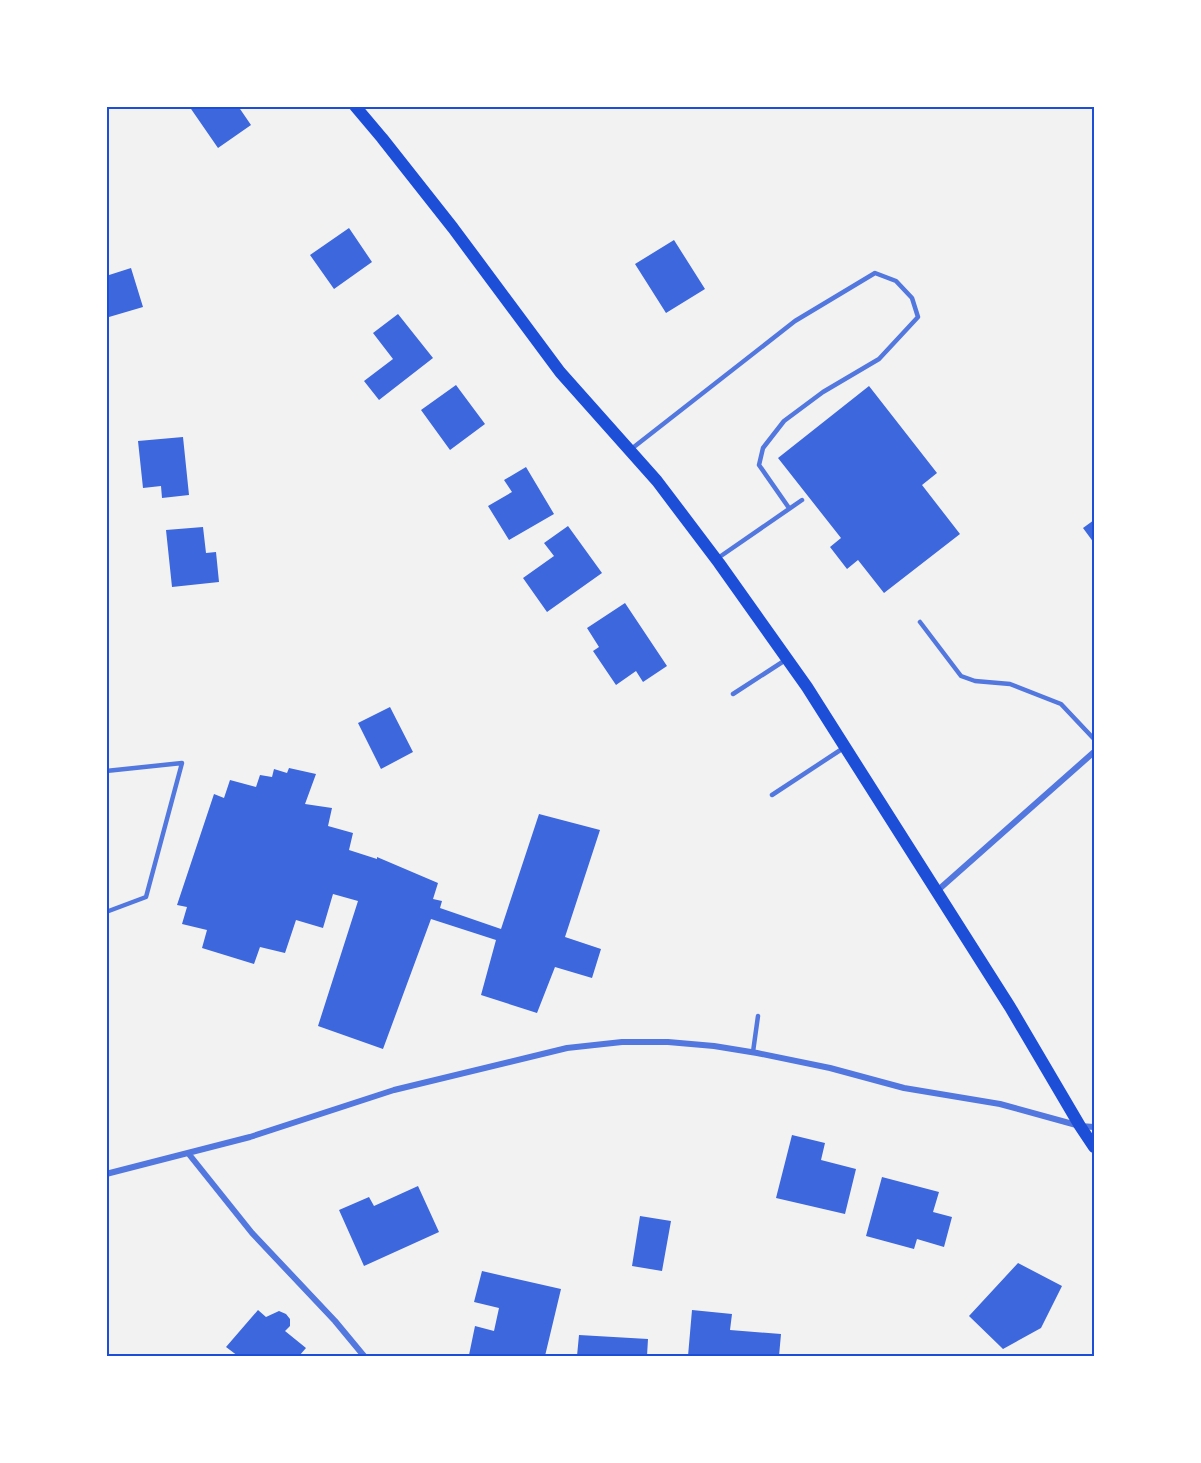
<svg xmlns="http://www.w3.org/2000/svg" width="1201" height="1463" font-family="Poppins,sans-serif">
<rect width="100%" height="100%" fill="#f2f2f2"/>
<path fill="#3d67dc" d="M 189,106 L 238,106 L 251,125 L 218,148 Z
M 349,228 L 372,262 L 334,289 L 310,255 Z
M 674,240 L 705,289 L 666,313 L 635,264 Z
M 131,268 L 143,307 L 109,317 L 106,309 L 106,276 Z
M 398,314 L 433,358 L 379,400 L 364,381 L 393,359 L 373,333 Z
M 456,385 L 485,424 L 450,450 L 421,410 Z
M 869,386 L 937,473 L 922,485 L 960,534 L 884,593 L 858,560 L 847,569 L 830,547 L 841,538 L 778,458 Z
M 183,437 L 189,495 L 162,498 L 161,486 L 143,488 L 138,441 Z
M 526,467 L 554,514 L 509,540 L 488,506 L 512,492 L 504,480 Z
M 1094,520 L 1094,543 L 1083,528 Z
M 568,526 L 602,573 L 547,612 L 523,578 L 554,556 L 544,543 Z
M 203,527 L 206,553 L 216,552 L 219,582 L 172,587 L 166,530 Z
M 625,603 L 667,666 L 643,682 L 636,671 L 616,685 L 593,651 L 599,647 L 587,628 Z
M 390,707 L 413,752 L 381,769 L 358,723 Z
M 289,768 L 316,774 L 305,804 L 332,808 L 328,826 L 353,833 L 349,850 L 377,859 L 377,857 L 438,883 L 433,899 L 442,901 L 440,908 L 501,929 L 539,814 L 600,830 L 565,937 L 601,949 L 592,978 L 555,967 L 537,1013 L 481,995 L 496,940 L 431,919 L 383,1049 L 318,1026 L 358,901 L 333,894 L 323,928 L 296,920 L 285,953 L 260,947 L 254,964 L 202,948 L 207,930 L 182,924 L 187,907 L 177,905 L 214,794 L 224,798 L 230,780 L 256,787 L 260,775 L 272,777 L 274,769 L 287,773 Z
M 792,1135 L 825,1143 L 821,1160 L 856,1169 L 845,1214 L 776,1198 Z
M 882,1177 L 939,1192 L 933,1212 L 952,1217 L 944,1247 L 917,1239 L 914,1249 L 866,1236 Z
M 418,1186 L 439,1232 L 364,1266 L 339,1210 L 369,1197 L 374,1206 Z
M 640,1216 L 671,1221 L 662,1271 L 632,1266 Z
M 1018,1263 L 1062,1286 L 1041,1328 L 1003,1349 L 969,1316 Z
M 482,1271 L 561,1289 L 545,1356 L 477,1356 L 469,1355 L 475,1326 L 494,1331 L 499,1308 L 474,1302 Z
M 258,1310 L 266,1317 L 279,1311 L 286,1314 L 290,1319 L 290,1326 L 285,1331 L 306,1348 L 299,1356 L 238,1356 L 226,1347 Z
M 692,1310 L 732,1314 L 730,1330 L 781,1334 L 779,1356 L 688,1356 Z
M 579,1335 L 648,1339 L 647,1356 L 577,1356 Z"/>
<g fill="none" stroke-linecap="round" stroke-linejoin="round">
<path stroke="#5277de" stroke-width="4.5" d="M 630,450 L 795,321 L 875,273 L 896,281 L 912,298 L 918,317 L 879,359 L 823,392 L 784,421 L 763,448 L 759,465 L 789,508
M 718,558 L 802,500
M 920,622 L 961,676 L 975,681 L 1010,684 L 1061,704 L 1094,739
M 733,694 L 787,659
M 106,771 L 182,763 L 146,897 L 106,912
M 772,795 L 845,747
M 753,1052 L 758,1016"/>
<path stroke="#5277de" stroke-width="6" d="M 937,891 L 1094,752
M 188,1153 L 252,1233 L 335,1321 L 364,1356
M 106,1174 L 250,1137 L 394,1090 L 567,1048 L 622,1042 L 668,1042 L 714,1046 L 757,1053 L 830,1068 L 904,1088 L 1000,1104 L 1080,1126 L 1094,1127"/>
<path stroke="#1d4ed8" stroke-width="12" d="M 355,106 L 382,138 L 453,228 L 560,372 L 657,481 L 719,563 L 807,687 L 845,747 L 1010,1007 L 1080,1126 L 1094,1147"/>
</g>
<rect width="1201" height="1463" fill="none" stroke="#ffffff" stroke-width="216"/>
<rect x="108" y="108" width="985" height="1247" fill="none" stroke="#1d4ed8" stroke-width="2"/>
</svg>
